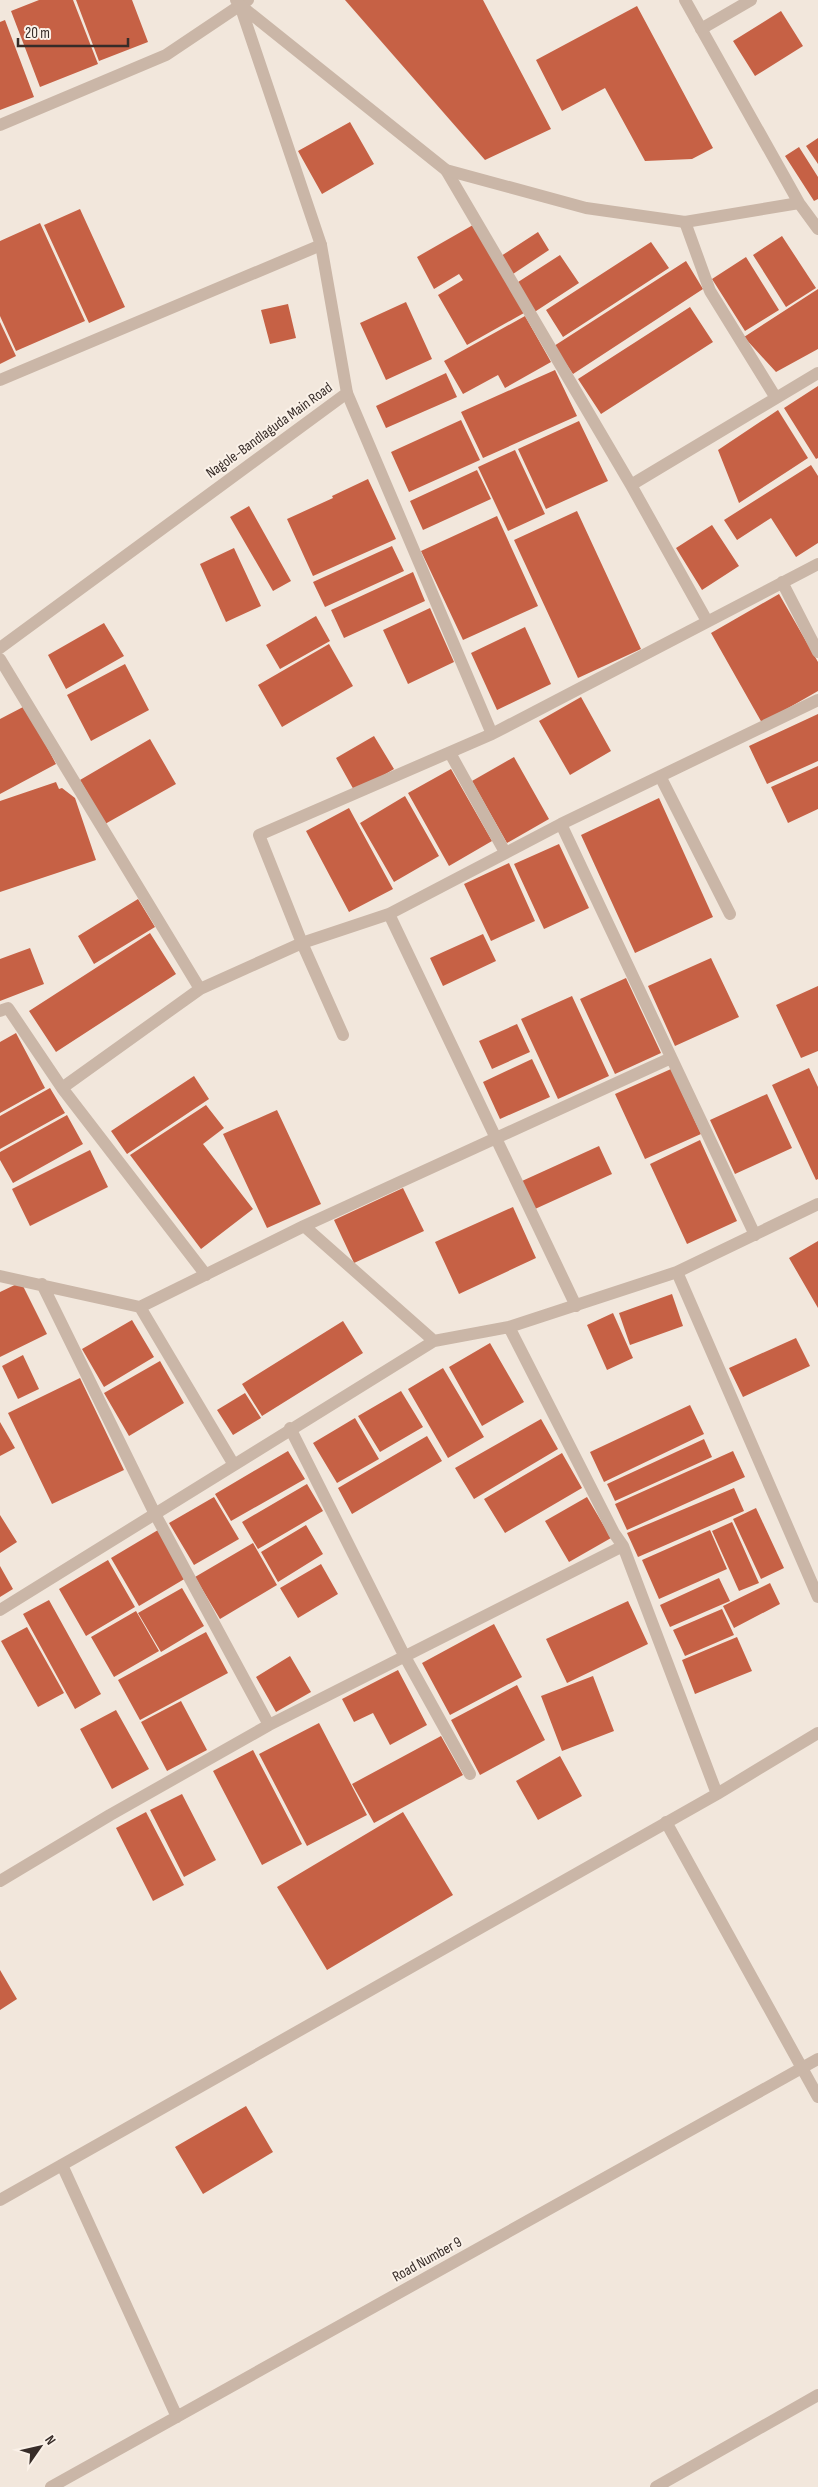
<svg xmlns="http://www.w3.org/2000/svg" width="818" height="2487" font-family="'Sofia Sans Condensed',sans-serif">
<rect width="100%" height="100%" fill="#f2e7dc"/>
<path fill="#c66145" d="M 39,0 L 73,0 L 98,64 L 40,87 L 11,11 Z
M 76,0 L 132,0 L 148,42 L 99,61 Z
M 345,0 L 483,0 L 551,129 L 485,160 Z
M 637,6 L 713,148 L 692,159 L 645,161 L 605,88 L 562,111 L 536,60 Z
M 781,11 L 803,46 L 755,76 L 733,41 Z
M 5,20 L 34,97 L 0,110 L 0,22 Z
M 350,122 L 374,164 L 322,194 L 298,151 Z
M 818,138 L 818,164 L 806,146 Z
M 799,147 L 818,177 L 818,199 L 814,201 L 785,156 Z
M 80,209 L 125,307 L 89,323 L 44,225 Z
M 40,223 L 85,321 L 16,351 L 0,316 L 0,241 Z
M 473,225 L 524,313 L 467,345 L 438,295 L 463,280 L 459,274 L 434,289 L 417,257 Z
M 538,232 L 549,250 L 513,274 L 501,256 Z
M 782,236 L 816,288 L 786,307 L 753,255 Z
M 651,242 L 669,268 L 563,337 L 546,310 Z
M 560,255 L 579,283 L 533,313 L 515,284 Z
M 746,257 L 779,310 L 745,331 L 712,279 Z
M 686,261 L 703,289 L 573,374 L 554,346 Z
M 818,289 L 818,349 L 776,372 L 744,337 Z
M 406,302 L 432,359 L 386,380 L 360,323 Z
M 288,304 L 296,338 L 270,344 L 261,310 Z
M 690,307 L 713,342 L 601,414 L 578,379 Z
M 525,316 L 551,362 L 505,388 L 498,375 L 463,394 L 444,361 Z
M 0,322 L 16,356 L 0,364 Z
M 555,370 L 577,416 L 483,458 L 461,412 Z
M 446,373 L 457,397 L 386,428 L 376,406 Z
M 818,386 L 818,458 L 816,459 L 784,408 Z
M 778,410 L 808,458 L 739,503 L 718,450 Z
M 461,420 L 480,460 L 409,492 L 391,452 Z
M 579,421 L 608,481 L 546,509 L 518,449 Z
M 515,450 L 545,514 L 508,531 L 478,467 Z
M 811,465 L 818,476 L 818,543 L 796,557 L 771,518 L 737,540 L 724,520 Z
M 477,470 L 491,499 L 423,530 L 410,501 Z
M 368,479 L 396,539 L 313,576 L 287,519 L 333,498 L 332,496 Z
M 249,506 L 291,581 L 273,591 L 230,517 Z
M 577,511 L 641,649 L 578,678 L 514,540 Z
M 497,516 L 538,606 L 463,640 L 421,551 Z
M 712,525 L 739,566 L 702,590 L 676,548 Z
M 392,546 L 404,571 L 325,607 L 313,582 Z
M 234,548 L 261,606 L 226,622 L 200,564 Z
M 413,572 L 425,601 L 344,638 L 331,610 Z
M 779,594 L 818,662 L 818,691 L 762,723 L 711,633 Z
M 430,608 L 454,662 L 408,684 L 383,630 Z
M 316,616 L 330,641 L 280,669 L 266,645 Z
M 104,623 L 124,656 L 66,689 L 48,655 Z
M 525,627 L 551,684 L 497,710 L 471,653 Z
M 329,644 L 353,686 L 282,727 L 258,685 Z
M 125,664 L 149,710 L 91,741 L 67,695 Z
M 581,697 L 611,751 L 570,775 L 539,721 Z
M 25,706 L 56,764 L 0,794 L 0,719 Z
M 818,714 L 818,761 L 767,784 L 749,746 Z
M 374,736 L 394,769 L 355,792 L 336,758 Z
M 150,739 L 176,784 L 105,824 L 80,780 Z
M 514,757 L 549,819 L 507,843 L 472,781 Z
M 818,766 L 818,809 L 788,823 L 771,787 Z
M 451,769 L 492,841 L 449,866 L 408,793 Z
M 56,782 L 59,789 L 62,788 L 75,798 L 96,860 L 0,892 L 0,801 Z
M 405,796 L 439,856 L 394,882 L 360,823 Z
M 659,798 L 713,917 L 635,953 L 581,835 Z
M 349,808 L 393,889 L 349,912 L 306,831 Z
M 559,844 L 589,908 L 544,929 L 514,864 Z
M 509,863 L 535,921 L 491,941 L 464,884 Z
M 138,899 L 155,927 L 94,964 L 78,936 Z
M 150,933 L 176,974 L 56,1052 L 29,1011 Z
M 483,934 L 496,961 L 443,986 L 430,958 Z
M 30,948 L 44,984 L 0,1001 L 0,959 Z
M 711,958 L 739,1017 L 675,1046 L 648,986 Z
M 626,978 L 661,1053 L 615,1074 L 580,999 Z
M 818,986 L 818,1051 L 801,1058 L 776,1005 Z
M 572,996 L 609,1076 L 558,1099 L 521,1019 Z
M 517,1024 L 530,1052 L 492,1069 L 479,1041 Z
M 16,1033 L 45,1088 L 0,1113 L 0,1042 Z
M 532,1059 L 550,1097 L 500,1119 L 483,1082 Z
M 809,1068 L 818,1087 L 818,1179 L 816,1180 L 772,1085 Z
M 671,1069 L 701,1134 L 645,1159 L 615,1094 Z
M 194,1076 L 209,1099 L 127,1154 L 111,1131 Z
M 50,1088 L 65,1113 L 0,1149 L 0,1116 Z
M 767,1094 L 792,1148 L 735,1174 L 710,1120 Z
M 206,1105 L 224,1128 L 203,1144 L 253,1209 L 201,1249 L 130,1155 Z
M 277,1110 L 321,1204 L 267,1228 L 223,1134 Z
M 67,1115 L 83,1144 L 13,1183 L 0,1160 L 0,1152 Z
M 700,1140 L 737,1221 L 687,1244 L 650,1164 Z
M 599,1146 L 612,1174 L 535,1209 L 522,1181 Z
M 90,1150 L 108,1187 L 30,1226 L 12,1189 Z
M 403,1188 L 424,1231 L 354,1263 L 334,1220 Z
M 513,1207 L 536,1258 L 459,1294 L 435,1242 Z
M 818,1241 L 818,1308 L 789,1258 Z
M 21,1282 L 47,1334 L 0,1357 L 0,1292 Z
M 672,1294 L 683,1326 L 630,1345 L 619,1313 Z
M 613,1313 L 633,1358 L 607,1370 L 587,1325 Z
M 132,1320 L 154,1357 L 104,1387 L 82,1349 Z
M 343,1321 L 363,1353 L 262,1416 L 242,1384 Z
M 796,1338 L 810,1366 L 743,1397 L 729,1368 Z
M 490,1343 L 524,1402 L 482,1426 L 449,1367 Z
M 23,1355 L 39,1389 L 18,1399 L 2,1366 Z
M 160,1361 L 184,1403 L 129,1436 L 104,1393 Z
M 443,1368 L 484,1437 L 448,1458 L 408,1389 Z
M 80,1378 L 124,1470 L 52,1504 L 8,1413 Z
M 401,1391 L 423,1427 L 380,1452 L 358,1416 Z
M 245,1393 L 261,1418 L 233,1435 L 217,1410 Z
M 690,1405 L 704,1434 L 604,1482 L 590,1452 Z
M 355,1418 L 379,1459 L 337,1483 L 313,1443 Z
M 541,1419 L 558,1449 L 474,1499 L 455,1468 Z
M 0,1422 L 15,1448 L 0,1456 Z
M 427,1436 L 442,1461 L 352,1514 L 338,1488 Z
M 704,1439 L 712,1457 L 615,1501 L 607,1484 Z
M 288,1451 L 305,1479 L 231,1521 L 215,1494 Z
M 733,1451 L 745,1477 L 627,1530 L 615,1504 Z
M 562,1453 L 582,1488 L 505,1533 L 484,1499 Z
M 307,1484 L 323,1511 L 258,1549 L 242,1522 Z
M 734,1488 L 744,1511 L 638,1557 L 627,1533 Z
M 214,1497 L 239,1539 L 194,1565 L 169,1523 Z
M 587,1497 L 611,1538 L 569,1562 L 545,1521 Z
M 756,1508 L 784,1568 L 761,1579 L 733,1519 Z
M 0,1515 L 17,1542 L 0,1553 Z
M 732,1522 L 759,1583 L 739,1591 L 712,1531 Z
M 306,1525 L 323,1554 L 278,1582 L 261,1552 Z
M 158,1530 L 186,1578 L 139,1606 L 111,1558 Z
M 710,1530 L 727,1569 L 659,1599 L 642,1560 Z
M 253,1543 L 277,1585 L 220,1619 L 195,1577 Z
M 108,1560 L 135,1607 L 86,1636 L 59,1589 Z
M 321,1564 L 338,1594 L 298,1618 L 280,1588 Z
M 0,1566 L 13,1589 L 0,1597 Z
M 719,1578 L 730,1601 L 670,1627 L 660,1605 Z
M 770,1583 L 780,1604 L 734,1628 L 723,1606 Z
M 182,1588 L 204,1626 L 161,1652 L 138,1613 Z
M 49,1600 L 101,1694 L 75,1709 L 23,1614 Z
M 628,1601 L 648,1644 L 567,1683 L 546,1639 Z
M 722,1609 L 734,1635 L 685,1656 L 673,1630 Z
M 136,1611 L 159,1651 L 114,1677 L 91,1637 Z
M 494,1624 L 522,1677 L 450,1715 L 422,1663 Z
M 27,1627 L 64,1693 L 38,1707 L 1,1641 Z
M 206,1632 L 228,1673 L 140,1720 L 118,1680 Z
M 737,1637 L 752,1671 L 695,1694 L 682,1660 Z
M 290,1656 L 311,1692 L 276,1712 L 256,1677 Z
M 398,1670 L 427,1725 L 390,1745 L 373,1713 L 354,1722 L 342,1699 Z
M 593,1676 L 614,1731 L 562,1751 L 541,1696 Z
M 517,1685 L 545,1740 L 480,1775 L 451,1720 Z
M 181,1701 L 207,1750 L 167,1771 L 141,1722 Z
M 116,1710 L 149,1769 L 112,1789 L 80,1729 Z
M 319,1723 L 367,1815 L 307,1846 L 259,1754 Z
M 441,1736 L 463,1775 L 374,1823 L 352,1784 Z
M 253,1750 L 302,1844 L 262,1865 L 213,1771 Z
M 560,1756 L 582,1796 L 538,1820 L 516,1781 Z
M 182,1794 L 216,1860 L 184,1877 L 150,1810 Z
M 146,1812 L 184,1885 L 153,1901 L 116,1828 Z
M 403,1812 L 453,1895 L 327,1970 L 277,1887 Z
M 0,1970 L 17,1999 L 0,2010 Z
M 246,2106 L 273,2152 L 203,2194 L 175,2147 Z"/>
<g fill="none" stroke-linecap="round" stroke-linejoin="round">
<path stroke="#cab6a7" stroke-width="12" d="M 701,29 L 751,0
M 0,125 L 166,55 L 248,0
M 446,170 L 631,485 L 707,621
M 685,222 L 710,291 L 776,398
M 0,380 L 321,245
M 347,393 L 492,734
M 631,485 L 818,373
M 782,582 L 818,652
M 0,659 L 200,989
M 450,753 L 505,852
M 660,776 L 730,914
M 561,824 L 755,1235
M 389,914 L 576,1306
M 0,1011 L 8,1008 L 62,1088 L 206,1275
M 343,1035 L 302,943 L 259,835 L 492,734 L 818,564
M 62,1088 L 200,989 L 302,943 L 389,914 L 561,824 L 818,700
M 304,1226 L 434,1341 L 509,1327 L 677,1272 L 818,1204
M 677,1272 L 818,1597
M 0,1276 L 140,1307 L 304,1226 L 671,1058
M 42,1284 L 155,1514 L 269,1725
M 140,1307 L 234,1465
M 509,1327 L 614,1533 L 623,1546 L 717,1794
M 290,1428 L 404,1655 L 470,1774
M 0,1610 L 434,1341
M 666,1822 L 818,2097
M 0,1881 L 110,1815 L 269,1725 L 623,1546
M 62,2165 L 177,2417
M 0,2200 L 717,1794 L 818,1733
M 51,2487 L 818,2059
M 656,2487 L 818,2395"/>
<path stroke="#cab6a7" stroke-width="12" d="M 685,0 L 799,203 L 818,229
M 240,5 L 446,170 L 586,208 L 685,222 L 799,203
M 0,648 L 347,393 L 321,245 L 240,5 L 236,0"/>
</g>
<g text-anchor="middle" stroke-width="4" stroke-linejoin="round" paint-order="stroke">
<g font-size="15" fill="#372c28" stroke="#faf1e8">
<text transform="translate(269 430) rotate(-36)" y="5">Nagole-Bandlaguda Main Road</text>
<text transform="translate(427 2259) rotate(-29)" y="5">Road Number 9</text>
</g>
</g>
<g transform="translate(40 2447) rotate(56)" stroke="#faf1e8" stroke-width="4" paint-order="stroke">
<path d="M0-4L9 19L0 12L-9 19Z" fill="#372c28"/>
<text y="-8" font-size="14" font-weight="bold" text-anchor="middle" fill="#372c28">N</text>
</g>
<path d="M18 38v8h110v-8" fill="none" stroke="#372c28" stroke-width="2.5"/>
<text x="25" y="38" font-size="15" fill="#372c28" stroke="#faf1e8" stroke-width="4" paint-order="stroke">20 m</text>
</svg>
